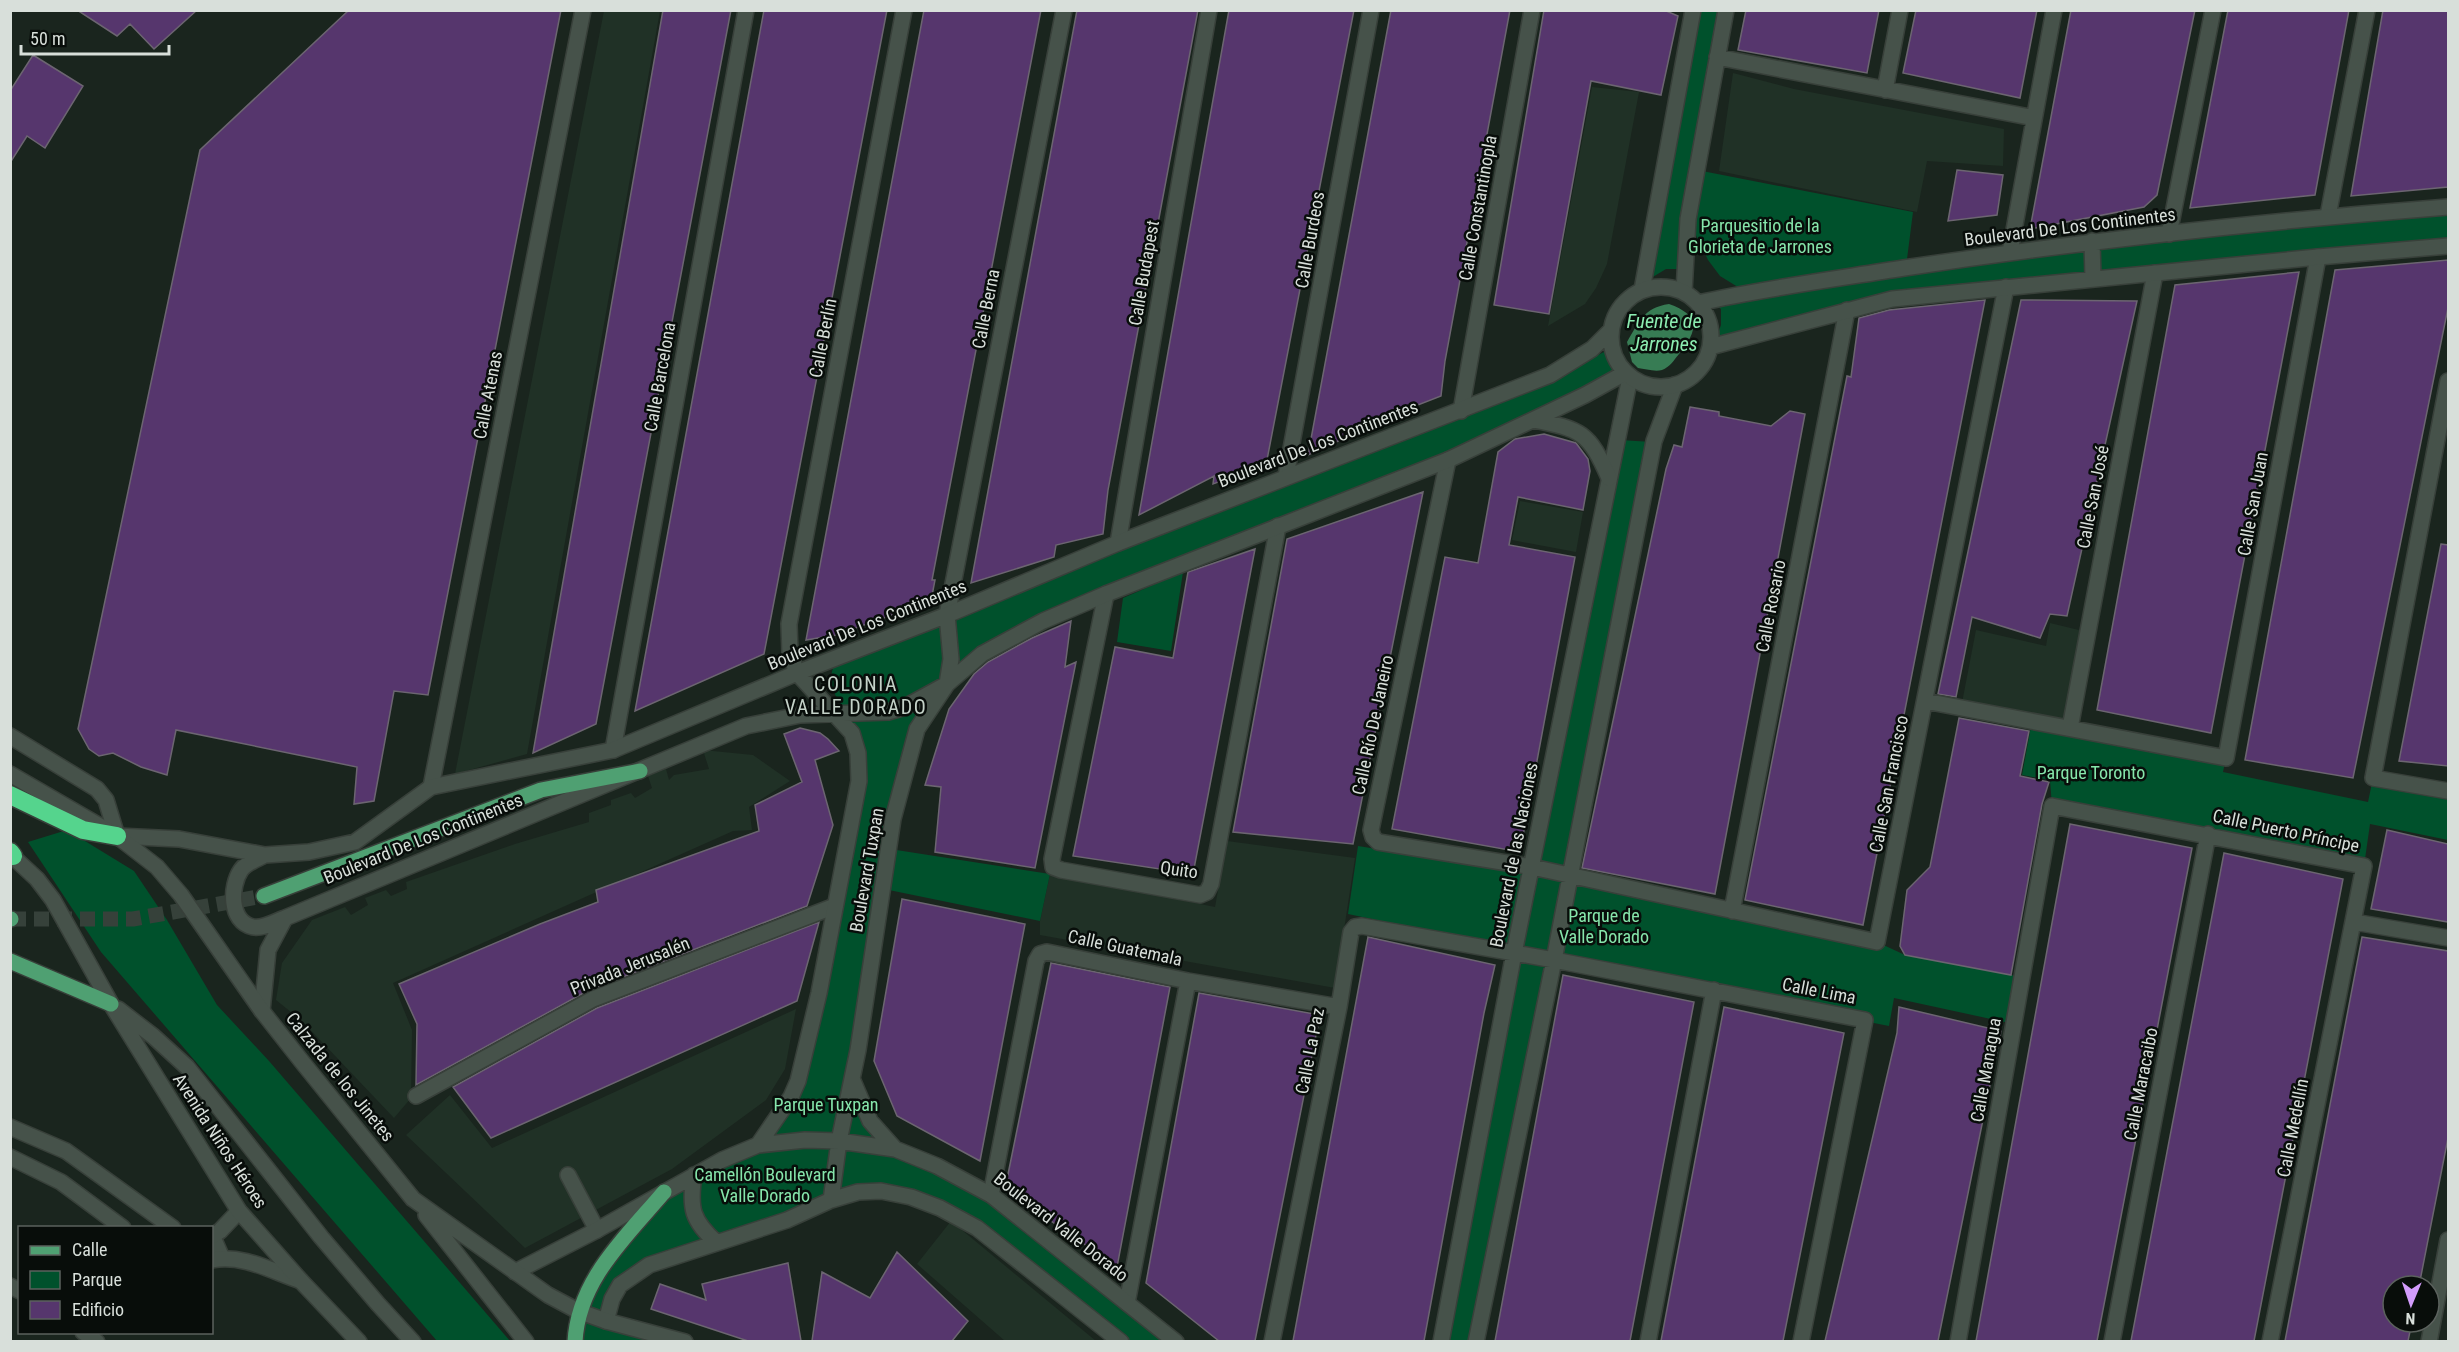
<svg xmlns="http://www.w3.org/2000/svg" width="2459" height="1352" font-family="'Roboto Condensed',sans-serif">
<rect width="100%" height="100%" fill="#1a251e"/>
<path fill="#203126" d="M 604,11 L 660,11 L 527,754 L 455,774 Z
M 1733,73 L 1794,89 L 2004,129 L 2003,166 L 1927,161 L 1917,212 L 1719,171 Z
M 1592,87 L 1639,92 L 1607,264 L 1596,288 L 1585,304 L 1548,326 Z
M 1520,501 L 1583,512 L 1576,552 L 1512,540 Z
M 2050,623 L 2087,632 L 2070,728 L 1961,708 L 1976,630 L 2046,646 Z
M 703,750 L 753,755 L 790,781 L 749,807 L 752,830 L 733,831 L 393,983 L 412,1030 L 411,1098 L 394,1118 L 302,1021 L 276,1000 L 282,963 L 312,920 L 345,907 L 351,915 L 368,905 L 365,898 L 386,890 L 391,896 L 407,889 L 406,882 L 515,844 L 589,822 L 589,813 L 611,805 L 611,800 L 631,793 L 635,798 L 652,788 L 648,776 L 666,769 L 669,780 L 674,775 L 709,769 Z
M 1227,841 L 1355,858 L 1335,988 L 1040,935 L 1040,921 L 1050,874 L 1215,907 Z
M 796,1009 L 785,1069 L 766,1100 L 672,1169 L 525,1248 L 406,1135 L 450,1095 L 492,1148 Z
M 951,1221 L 1096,1341 L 1005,1341 L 917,1264 Z"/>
<path fill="#00512c" d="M 1694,11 L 1726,11 L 1697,170 L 1913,212 L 1906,267 L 2448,207 L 2448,246 L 1891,299 L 1715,341 L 1721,325 L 1721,309 L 1712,302 L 1746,292 L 1720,276 L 1708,260 L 1689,221 L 1685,269 L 1666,269 L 1646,281 Z
M 1606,351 L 1618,377 L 1532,419 L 1106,591 L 904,705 L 844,709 C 832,691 826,682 836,661 L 1542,383 Z
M 1620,440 L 1652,442 L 1476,1341 L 1442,1342 Z
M 1183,572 L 1171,651 L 1117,642 L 1123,598 Z
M 943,687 L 916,728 L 852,1081 L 891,1148 L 760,1144 L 791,1098 L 860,781 L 838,714 L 865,715 Z
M 2032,721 L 2226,758 L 2223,772 L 2368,802 L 2373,778 L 2448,791 L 2448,840 L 2370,824 L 2364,866 L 2052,806 L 2050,780 L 2022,775 Z
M 67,830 L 134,871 L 167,920 L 217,1005 L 269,1061 L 510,1341 L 437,1341 L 101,952 L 28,842 Z
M 1358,846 L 1527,873 L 1512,948 L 1348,914 Z
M 890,849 L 1050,874 L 1040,921 L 884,889 Z
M 1569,875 L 1877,942 L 1905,955 L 2022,977 L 2014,1024 L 1894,998 L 1889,1026 L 1554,960 Z
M 804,1143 L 894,1152 L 991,1197 L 1172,1341 L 1124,1341 L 977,1225 L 881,1189 L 717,1241 L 698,1219 L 697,1177 L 757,1148 Z
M 693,1178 L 690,1193 L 715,1243 L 620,1283 L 607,1319 L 581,1309 L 589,1288 L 664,1194 Z
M 581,1314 L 678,1342 L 578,1342 Z"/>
<path fill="#377c54" d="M 1669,304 C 1700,315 1699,330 1679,354 C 1674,360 1670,367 1662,370 C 1655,372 1645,369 1638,368 L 1632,362 L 1627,342 C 1639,322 1643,308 1669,304 Z"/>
<path fill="#56366d" stroke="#6c6571" stroke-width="1.5" d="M 77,10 L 197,10 L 154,49 L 130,24 L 117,36 Z
M 349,10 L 561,10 L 428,695 L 394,691 L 374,801 L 354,804 L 357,767 L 176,730 L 167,775 L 141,767 L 113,753 L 99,756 L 89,749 L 78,729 L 200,150 Z
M 663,10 L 731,10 L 596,724 L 533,753 Z
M 764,10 L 887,10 L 764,654 L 635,711 Z
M 924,10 L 1041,10 L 932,580 L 935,580 L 931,601 L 836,635 L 806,640 Z
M 1077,10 L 1198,10 L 1108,490 L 1103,534 L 1056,545 L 1054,557 L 971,583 Z
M 1229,10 L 1354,10 L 1266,465 L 1213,484 L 1214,476 L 1139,515 Z
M 1391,10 L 1510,10 L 1445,361 L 1441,396 L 1374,422 L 1373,425 L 1308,455 Z
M 1544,10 L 1664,10 L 1678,16 L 1661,95 L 1591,81 L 1549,314 L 1494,305 Z
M 1746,10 L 1879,10 L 1867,73 L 1738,50 Z
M 1916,10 L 2037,10 L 2020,98 L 1903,73 Z
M 2071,10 L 2195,10 L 2157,195 L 2144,207 L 2030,229 Z
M 2228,10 L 2349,10 L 2315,195 L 2190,208 Z
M 2383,10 L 2448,10 L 2448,187 L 2351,196 Z
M 33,55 L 83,86 L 45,148 L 27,136 L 10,163 L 10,91 Z
M 1957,170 L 2003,175 L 1997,215 L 1948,221 Z
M 2448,260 L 2448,308 L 2353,778 L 2245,760 L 2335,270 Z
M 2299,272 L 2211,733 L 2097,710 L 2175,285 Z
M 1985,300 L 1863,925 L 1745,900 L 1847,376 L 1851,377 L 1859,318 L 1889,310 Z
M 2021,300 L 2137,301 L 2067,616 L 2050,614 L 2040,638 L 1972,617 L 1956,697 L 1938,694 Z
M 1690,407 L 1719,412 L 1719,416 L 1771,426 L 1790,411 L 1805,414 L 1715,894 L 1582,868 L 1666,469 L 1674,445 L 1682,447 Z
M 1544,434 L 1576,443 L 1588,459 L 1590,471 L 1583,510 L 1518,497 L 1509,545 L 1575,557 L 1520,852 L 1392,829 L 1445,557 L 1478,563 L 1498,452 L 1515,439 Z
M 1423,492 L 1353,844 L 1233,832 L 1287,539 Z
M 2441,544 L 2448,545 L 2448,766 L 2399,761 Z
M 1255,549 L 1193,874 L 1073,856 L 1115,647 L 1173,658 L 1188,572 Z
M 1071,621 L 1065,667 L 1076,662 L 1035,868 L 935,852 L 941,787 L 925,785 L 949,709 L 974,674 L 988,662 L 1032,638 Z
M 1959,718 L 2029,731 L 2020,776 L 2049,782 L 2042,804 L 2011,975 L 1905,955 L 1900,946 L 1907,890 L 1930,867 Z
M 800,728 L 820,733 L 828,739 L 839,751 L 815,760 L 833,825 L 807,906 L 589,990 L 416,1085 L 417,1024 L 399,984 L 540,924 L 598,902 L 596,890 L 759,831 L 755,805 L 802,782 L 784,734 Z
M 2070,824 L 2192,848 L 2097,1341 L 1976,1341 Z
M 2387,830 L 2448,844 L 2448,922 L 2371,909 Z
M 2224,853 L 2343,879 L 2254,1341 L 2131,1341 Z
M 902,899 L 1025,924 L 980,1161 L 897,1116 L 874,1061 Z
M 819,922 L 797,1001 L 491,1138 L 453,1087 L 597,1008 Z
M 1368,937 L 1495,965 L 1484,1013 L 1424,1341 L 1293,1341 Z
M 2362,937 L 2448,951 L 2448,1138 L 2419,1286 L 2393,1286 L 2393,1322 L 2412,1322 L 2408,1341 L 2285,1341 Z
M 1051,963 L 1170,987 L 1117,1267 L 1005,1189 Z
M 1563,975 L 1694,1002 L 1630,1341 L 1495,1341 Z
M 1199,993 L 1320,1015 L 1255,1341 L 1219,1341 L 1146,1283 Z
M 1724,1007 L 1844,1033 L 1783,1341 L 1661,1341 Z
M 1899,1007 L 2001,1031 L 1938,1341 L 1825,1341 L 1897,1033 Z
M 897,1252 L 968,1321 L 952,1341 L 812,1341 L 822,1272 L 870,1298 Z
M 788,1263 L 801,1341 L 748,1341 L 651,1309 L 660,1284 L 706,1300 L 702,1284 Z"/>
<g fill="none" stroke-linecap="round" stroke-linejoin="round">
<path stroke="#36413a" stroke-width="15" stroke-dasharray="15 8" stroke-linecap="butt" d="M 11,919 L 133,919 L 264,896"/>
<defs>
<path id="minor" d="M 1717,57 L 2034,118
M 1885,90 L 1900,10
M 2328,216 L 2367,10
M 2169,234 L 2213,10
M 2010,252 L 2054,10
M 1642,290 L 1693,10
M 1684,292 L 1688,219 L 1726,10
M 2448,381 L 2373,778 L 2448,791
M 1461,411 L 1532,10
M 1448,460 L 1371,830 L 1373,837 L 1378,842 L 1532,867 L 1877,942 L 2006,287
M 1286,476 L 1371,10
M 1118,543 L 1209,10
M 1106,594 L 1052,859 L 1053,867 L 1061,870 L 1200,895 L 1207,892 L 1211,884 L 1278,526
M 947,615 L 1064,10
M 797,673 L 790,654 L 789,624 L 904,10
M 1925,701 L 2226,758 L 2318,257
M 2070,728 L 2155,273
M 10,736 L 97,789 L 106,800 L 117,836
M 613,750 L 746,10
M 431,787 L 583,10
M 1732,911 L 1847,310
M 2354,922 L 2448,938
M 416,1096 L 593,999 L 835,906
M 568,1175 L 597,1230
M 991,1195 L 1036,961 L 1040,954 L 1047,952 L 1188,981 L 1339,1007
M 212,1235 L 222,1258
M 10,1286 L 20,1291
M 1127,1303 L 1188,981
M 83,1332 L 97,1342
M 1272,1342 L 1339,1007 L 1351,932 L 1355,927 L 1362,926 L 1554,960 L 1865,1020 L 1801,1342
M 1441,1342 L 1514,953 L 1630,377
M 1476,1342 L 1554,960 L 1654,441 L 1675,385
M 1648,1342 L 1714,990
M 1958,1342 L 2052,806 L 2364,866 L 2270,1342
M 2112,1342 L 2208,834
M 2429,1342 L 2448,1240"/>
<path id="tertiary" d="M 2092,241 L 2093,278
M1611 337a50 50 0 1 1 100 0a50 50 0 1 1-100 0Z
M 1698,303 C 1766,288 1835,279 1904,268 C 2084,241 2266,221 2448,207
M 1710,347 L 1892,299 L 2318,257 L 2448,246
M 1533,420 C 1581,429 1589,432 1609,478
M 117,836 L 179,839 L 265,855 L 309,852 L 355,842 L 431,787 L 613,750 L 797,673 L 947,615 L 1118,543 L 1550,375 L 1592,349 L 1610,331
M 265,855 C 257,859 246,863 241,870 C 230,886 229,922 253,927 C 263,929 276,921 285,918
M 262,1011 L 268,950 L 285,918 L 746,726 L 800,715 L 888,712 L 905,707 L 947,684 L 982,654 L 1043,621 L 1106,594 L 1448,460 L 1585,395 L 1625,373
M 853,1081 L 870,1121 L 895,1149
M 10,1127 L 66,1151 L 173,1228
M 758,1145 L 791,1097 L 798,1081 L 819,993 L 859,781 L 858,753 L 852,733 L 797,673
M 10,1157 L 61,1182 L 123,1228
M 694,1175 C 689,1208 692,1221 717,1243
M 831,1200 L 839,1141 L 858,1050 L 893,819 L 917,729 L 947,684 L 951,659 L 947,615
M 212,1236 L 220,1231 L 239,1211
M 212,1260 C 243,1254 271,1271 301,1281
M 515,1272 L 597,1230 L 722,1160 L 758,1145 L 805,1140 L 839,1141 L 895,1149 L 937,1166 L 991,1195 L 1176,1342
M 606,1321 L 612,1299 L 620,1285 L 649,1265 L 787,1220 L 831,1200 L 858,1192 L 881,1191 L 911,1197 L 940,1208 L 977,1228 L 1121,1342"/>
<path id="secondary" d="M 10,774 L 117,836 L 157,867 L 181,895 L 262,1011 L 303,1063 L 413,1199 L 548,1295 L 578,1311 L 606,1321 L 685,1342
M 10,854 L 37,879 L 53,900 L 111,1004 L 239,1211 L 301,1281 L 359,1342
M 118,1009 L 153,1036 L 187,1067 L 321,1237 L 378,1304 L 413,1342
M 426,1215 L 526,1342"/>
<path id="primary" d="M 264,896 L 541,790 L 640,771
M 10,919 L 11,919
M 10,961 L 111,1004
M 575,1342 C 578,1280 626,1237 664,1192"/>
<path id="motorway" d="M 10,795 L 83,830 L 117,836
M 10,852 L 13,856"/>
</defs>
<use href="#minor" stroke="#38403a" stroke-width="18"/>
<use href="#tertiary" stroke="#38403a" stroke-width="18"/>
<use href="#secondary" stroke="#38403a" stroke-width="18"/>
<use href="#primary" stroke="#38403a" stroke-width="18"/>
<use href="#motorway" stroke="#38403a" stroke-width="21"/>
<use href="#minor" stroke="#46524a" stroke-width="15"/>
<use href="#tertiary" stroke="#46524a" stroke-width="15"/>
<use href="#secondary" stroke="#46524a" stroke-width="15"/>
<use href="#primary" stroke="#4fa072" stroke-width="15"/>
<use href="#motorway" stroke="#55d48d" stroke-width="18"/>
</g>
<g text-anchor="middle" stroke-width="5" stroke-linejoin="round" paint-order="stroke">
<g font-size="18" fill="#d8dfda" stroke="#080d0a">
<text transform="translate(1478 208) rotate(-80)" y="6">Calle Constantinopla</text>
<text transform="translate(2070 227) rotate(-7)" y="6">Boulevard De Los Continentes</text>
<text transform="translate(1310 240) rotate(-80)" y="6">Calle Burdeos</text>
<text transform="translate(1144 273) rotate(-80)" y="6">Calle Budapest</text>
<text transform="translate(986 309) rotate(-79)" y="6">Calle Berna</text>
<text transform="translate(823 338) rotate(-79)" y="6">Calle Berlín</text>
<text transform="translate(660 377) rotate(-80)" y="6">Calle Barcelona</text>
<text transform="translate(488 395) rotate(-79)" y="6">Calle Atenas</text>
<text transform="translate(1318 444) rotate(-21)" y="6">Boulevard De Los Continentes</text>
<text transform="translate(2093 497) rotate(-79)" y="6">Calle San José</text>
<text transform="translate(2253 504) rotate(-80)" y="6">Calle San Juan</text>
<text transform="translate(1771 606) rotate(-79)" y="6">Calle Rosario</text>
<text transform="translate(867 625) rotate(-22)" y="6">Boulevard De Los Continentes</text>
<text transform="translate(1373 725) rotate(-78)" y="6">Calle Río De Janeiro</text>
<text transform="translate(1889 784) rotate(-79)" y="6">Calle San Francisco</text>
<text transform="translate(2286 831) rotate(12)" y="6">Calle Puerto Príncipe</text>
<text transform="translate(423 839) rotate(-22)" y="6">Boulevard De Los Continentes</text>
<text transform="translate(1514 855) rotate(-79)" y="6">Boulevard de las Naciones</text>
<text transform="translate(867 870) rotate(-80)" y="6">Boulevard Tuxpan</text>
<text transform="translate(1179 870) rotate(8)" y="6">Quito</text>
<text transform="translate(1125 948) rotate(12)" y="6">Calle Guatemala</text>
<text transform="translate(630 966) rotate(-22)" y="6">Privada Jerusalén</text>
<text transform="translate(1819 991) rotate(11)" y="6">Calle Lima</text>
<text transform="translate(1310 1051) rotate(-79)" y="6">Calle La Paz</text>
<text transform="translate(1986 1070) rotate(-80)" y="6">Calle Managua</text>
<text transform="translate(340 1077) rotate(51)" y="6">Calzada de los Jinetes</text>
<text transform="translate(2141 1084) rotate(-79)" y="6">Calle Maracaibo</text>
<text transform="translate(2293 1128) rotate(-79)" y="6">Calle Medellín</text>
<text transform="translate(220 1141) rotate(57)" y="6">Avenida Niños Héroes</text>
<text transform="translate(1061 1227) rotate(38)" y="6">Boulevard Valle Dorado</text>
</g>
<g font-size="18" fill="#86e6ab" stroke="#080d0a">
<text x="1760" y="232">Parquesitio de la<tspan x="1760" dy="21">Glorieta de Jarrones</tspan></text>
<text x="2091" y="779">Parque Toronto</text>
<text x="1604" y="922">Parque de<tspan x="1604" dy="21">Valle Dorado</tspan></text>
<text x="826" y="1111">Parque Tuxpan</text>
<text x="765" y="1181">Camellón Boulevard<tspan x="765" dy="21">Valle Dorado</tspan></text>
</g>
<g font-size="20" font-style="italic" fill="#8cedb1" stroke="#080d0a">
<text x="1664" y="328">Fuente de<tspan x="1664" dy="23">Jarrones</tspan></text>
</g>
<g font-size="20" letter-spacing="1.5" fill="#c4d2c8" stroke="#080d0a">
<text x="856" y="691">COLONIA<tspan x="856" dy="23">VALLE DORADO</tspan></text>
</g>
</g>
<rect width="2459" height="1352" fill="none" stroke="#d8dfda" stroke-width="24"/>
<rect x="18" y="1226" width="195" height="108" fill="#080d0a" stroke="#5b615d" stroke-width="1.5"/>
<rect x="30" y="1246" width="30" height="9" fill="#4fa072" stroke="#5b615d" stroke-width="1.5"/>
<text x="72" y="1256" font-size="18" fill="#d8dfda">Calle</text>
<rect x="30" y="1271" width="30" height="18" fill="#00512c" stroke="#5b615d" stroke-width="1.5"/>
<text x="72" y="1286" font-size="18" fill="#d8dfda">Parque</text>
<rect x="30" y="1301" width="30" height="18" fill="#56366d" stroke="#5b615d" stroke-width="1.5"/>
<text x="72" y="1316" font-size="18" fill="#d8dfda">Edificio</text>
<g transform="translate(2411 1304) rotate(182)"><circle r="28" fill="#080d0a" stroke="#5b615d" stroke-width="1.5"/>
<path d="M0-4.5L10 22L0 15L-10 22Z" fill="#d39cfc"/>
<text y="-9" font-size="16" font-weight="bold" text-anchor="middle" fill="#d8dfda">N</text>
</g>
<path d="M21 45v9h148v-9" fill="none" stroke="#d8dfda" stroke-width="3"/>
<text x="30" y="45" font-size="18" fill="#d8dfda" stroke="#080d0a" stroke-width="4.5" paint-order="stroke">50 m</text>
</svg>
